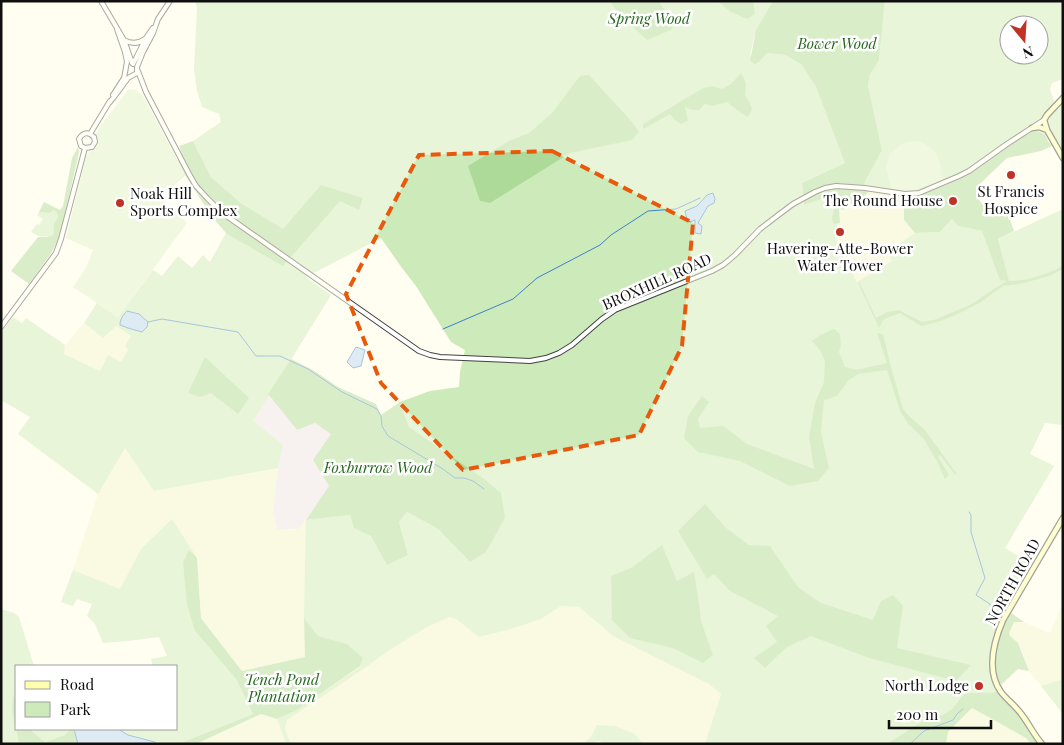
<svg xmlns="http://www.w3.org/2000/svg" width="1064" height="745" font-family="'Playfair Display',serif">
<rect width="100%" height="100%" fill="#fffef1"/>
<path fill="#ede3ed" d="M 268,394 L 297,430 L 315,423 L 332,434 L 330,486 L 306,520 L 299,529 L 277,530 L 273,513 L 277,472 L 282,445 L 253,422 Z"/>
<path fill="#f4f5d1" d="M 844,184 L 900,191 L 904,207 L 904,220 L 915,233 L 887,252 L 893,261 L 858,283 L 835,235 Z
M 84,323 L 103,338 L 116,326 L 131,336 L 125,346 L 128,349 L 121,362 L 100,371 L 64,354 L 65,345 Z
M 125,448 L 154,491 L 278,468 L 273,511 L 277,530 L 298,529 L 306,520 L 350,515 L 448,617 L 456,619 L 480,637 L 508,630 L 541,619 L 561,606 L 579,607 L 613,636 L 709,684 L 721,694 L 705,744 L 643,744 L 635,734 L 615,726 L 591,737 L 582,744 L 291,744 L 285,729 L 287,720 L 285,715 L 360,666 L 305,619 L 305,657 L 242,671 L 201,617 L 197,558 L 141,549 L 120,589 L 73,570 L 98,494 Z
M 1063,603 L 1063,680 L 1042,687 L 1029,671 L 1022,652 L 1010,636 L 1009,633 L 1010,629 L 1014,622 L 1024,622 L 1050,633 Z
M 972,708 L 1026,738 L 1031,744 L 946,744 L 948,732 Z
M 261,714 L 277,719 L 286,744 L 196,744 Z"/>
<path fill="#cdeaba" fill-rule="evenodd" d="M 195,1 L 773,1 L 754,37 L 750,55 L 760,61 L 767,53 L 785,55 L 801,64 L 816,87 L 846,163 L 802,183 L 804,205 L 831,196 L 836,198 L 840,204 L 835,236 L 857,282 L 892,261 L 887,252 L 915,233 L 940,232 L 952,219 L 958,226 L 982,231 L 1008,280 L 998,239 L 1061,210 L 1063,213 L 1063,425 L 1045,423 L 1030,454 L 1054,466 L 1005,548 L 1031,564 L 1005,609 L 996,628 L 996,691 L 992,693 L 964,693 L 953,708 L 936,718 L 921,722 L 888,743 L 880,744 L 705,744 L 721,694 L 709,684 L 613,636 L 579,607 L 561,606 L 541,619 L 508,630 L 479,637 L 456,619 L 449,617 L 427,627 L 388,651 L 366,667 L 287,720 L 285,729 L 291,744 L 286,744 L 277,719 L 297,710 L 360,667 L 363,658 L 347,644 L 317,636 L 304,618 L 306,520 L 350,515 L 354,527 L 408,555 L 399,522 L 407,512 L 438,529 L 469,561 L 409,427 L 400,402 L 430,391 L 459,387 L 460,372 L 465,350 L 451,342 L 416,286 L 402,268 L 381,238 L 306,277 L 331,295 L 253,421 L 283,445 L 278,468 L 154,491 L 125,448 L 98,494 L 18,434 L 30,417 L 1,400 L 1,333 L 13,317 L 22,323 L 26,318 L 65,345 L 64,354 L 100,371 L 108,355 L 121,362 L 128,350 L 125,346 L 131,336 L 116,326 L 103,338 L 84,323 L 97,303 L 118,317 L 153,270 L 162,276 L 178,256 L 192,268 L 203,255 L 210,262 L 242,204 L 211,177 L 193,141 L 221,122 L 219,114 L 202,107 L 197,91 L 194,69 L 197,8 Z
M 885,1 L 1063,1 L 1063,79 L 1052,83 L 1050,89 L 1055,104 L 1040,120 L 966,171 L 918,191 L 906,192 L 844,184 L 882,150 L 868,85 L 870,75 L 879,60 ZM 1009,25 L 1039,25 L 1039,55 L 1009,55 Z
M 1063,101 L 1063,155 L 1044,121 Z
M 54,210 L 56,212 L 58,216 L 53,226 L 54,230 L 53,235 C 44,238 39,237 31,232 L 37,224 L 39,225 L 43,219 L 37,215 L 39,212 L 50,213 Z
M 172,519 L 197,558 L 189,550 L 195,631 L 236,679 L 253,714 L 178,744 L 161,744 L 156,742 L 157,744 L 78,744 L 74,729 L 176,729 L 176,666 L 153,666 L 151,659 L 167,656 L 159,637 L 127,641 L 103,643 L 95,624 L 87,616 L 92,604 L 77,599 L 73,606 L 61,602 L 73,570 L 120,589 L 141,549 Z
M 1,609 L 14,613 L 19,617 L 34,666 L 16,666 L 16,701 L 14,695 L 15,726 L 19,744 L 1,744 Z
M 1063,679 L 1063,714 L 1041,686 Z
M 597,725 L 615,726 L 635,734 L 643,744 L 606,744 L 598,741 L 594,744 L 582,744 L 591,737 Z
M 31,729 L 70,729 L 65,735 L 45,742 L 32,731 Z"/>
<path fill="#aeda99" d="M 609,1 L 659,1 L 666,12 L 667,20 L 673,29 L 647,40 L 620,15 Z
M 717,1 L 753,1 L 755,14 L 747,19 L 731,12 Z
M 773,1 L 885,1 L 879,60 L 870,75 L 868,85 L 882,150 L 864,183 L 868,192 L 856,205 L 849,205 L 843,210 L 839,209 L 840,223 L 834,224 L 832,219 L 836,198 L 831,196 L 804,205 L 802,183 L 845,163 L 816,87 L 801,64 L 785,55 L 767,53 L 760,61 L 755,64 L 750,61 L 756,30 Z
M 741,73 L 746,83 L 745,96 L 749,101 L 752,109 L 748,117 L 744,115 L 727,102 L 712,106 L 705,104 L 699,110 L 692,110 L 685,107 L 688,121 L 681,124 L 675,120 L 670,114 L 643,129 L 643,124 L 703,88 L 713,86 L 722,89 L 731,84 Z
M 589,75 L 632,122 L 639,132 L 632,140 L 570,153 L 490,203 L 480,201 L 468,166 L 509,141 L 529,133 L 552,113 L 580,76 Z
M 1037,131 L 1045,134 L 1048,141 L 1052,146 L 1041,151 L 1007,158 L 987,177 L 976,188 L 976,196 L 988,211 L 1005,205 L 1014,231 L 998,239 L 1009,281 C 1028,281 1045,275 1063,266 L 1063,269 L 1049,276 L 1020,284 L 1003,286 L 981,302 L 958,314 L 938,322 L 921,326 L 900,313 L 884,319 L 879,328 L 858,283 L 859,282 L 876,318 L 887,312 L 899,310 L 922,322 L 934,320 L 972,304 L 995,288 L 1007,281 L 1000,280 L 982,231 L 958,226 L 952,219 L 940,232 L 915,233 L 904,220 L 904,207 L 901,194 L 911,195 L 946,185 L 968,172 L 1028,132 Z
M 193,141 L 211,177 L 242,204 L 283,229 L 321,185 L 363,198 L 359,210 L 340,201 L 283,266 L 227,234 L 212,217 L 185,175 L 173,186 L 159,194 L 168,207 L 143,178 L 183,158 L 179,146 Z
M 78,147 L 79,152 L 60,236 L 52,252 L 29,284 L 11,271 L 38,237 L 47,237 L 53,235 L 54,230 L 53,226 L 58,216 L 56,212 L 54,210 L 50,213 L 39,212 L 44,202 L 60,210 L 63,206 L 72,158 Z
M 834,329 L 840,334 L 841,345 L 839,352 L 845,367 L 856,370 L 887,363 L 877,333 L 883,334 L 891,367 L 903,409 L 910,417 L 924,429 L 957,474 L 955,475 L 940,455 L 938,457 L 949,475 L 945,479 L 938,463 L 924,439 L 908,424 L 900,411 L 887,370 L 858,374 L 849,380 L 837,396 L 824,400 L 821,432 L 829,468 L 818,481 L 790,486 L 740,461 L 698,452 L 684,438 L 688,416 L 702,396 L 709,402 L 698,419 L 700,428 L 723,426 L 747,444 L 814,469 L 809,437 L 815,403 L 824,382 L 825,361 L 820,350 L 812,341 L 820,335 Z
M 205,357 L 249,398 L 238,414 L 211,393 L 200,397 L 188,393 Z
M 291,359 L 313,370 L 338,387 L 376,404 L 381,415 L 400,402 L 409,427 L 484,479 L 501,493 L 505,518 L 486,552 L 470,562 L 438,529 L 407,512 L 399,522 L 408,555 L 387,565 L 371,536 L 354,528 L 350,515 L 306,520 L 329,486 L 313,460 L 331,434 L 315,423 L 297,430 L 268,394 Z
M 705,504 L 725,527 L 749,545 L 770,546 L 798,587 L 821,603 L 873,620 L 881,601 L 893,595 L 903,606 L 897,648 L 971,665 L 956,681 L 869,658 L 811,636 L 787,647 L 765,668 L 754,658 L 777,642 L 766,626 L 778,616 L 730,591 L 714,574 L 707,579 L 678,531 Z
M 662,545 L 677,581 L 694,572 L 699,604 L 701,621 L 713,655 L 703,663 L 673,648 L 630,638 L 612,620 L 611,576 L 631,568 Z
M 189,550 L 197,558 L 201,618 L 242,671 L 305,657 L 304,618 L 318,636 L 347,644 L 363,658 L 360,666 L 297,710 L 277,719 L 261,714 L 196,744 L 178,744 L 253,714 L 236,679 L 195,631 L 187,604 L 183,562 Z
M 1006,609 L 1024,622 L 1014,622 L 1009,633 L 1010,636 L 1018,643 L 1029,671 L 1018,669 L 1001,685 L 998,690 L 1020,716 L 1042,744 L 1031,744 L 1026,738 L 972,708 L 948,732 L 946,744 L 880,744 L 888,743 L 921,722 L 937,718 L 953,708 L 964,693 L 992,693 L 996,691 L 993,686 L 989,671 L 989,659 L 996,628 Z
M 13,694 L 16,701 L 16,729 L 31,729 L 32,731 L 45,742 L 65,735 L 70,729 L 74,729 L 78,744 L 19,744 L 12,711 Z"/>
<path fill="#dff1cc" d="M 129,89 L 136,90 L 143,96 L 185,174 L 173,186 L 159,194 L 168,207 L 175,211 L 187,223 L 118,317 L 73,287 L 86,268 L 93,250 L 66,238 L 86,156 L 91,150 L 95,149 L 98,144 L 96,134 L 101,125 Z
M 918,141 C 942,151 938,157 943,180 L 912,191 L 891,189 L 886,166 L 890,154 L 900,145 L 907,142 Z"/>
<path fill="#b5d6f6" stroke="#3c82cd" d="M 713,193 L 715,199 L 714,203 L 708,206 L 698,223 L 702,226 L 701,234 L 695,233 L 695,220 L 690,222 L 687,219 L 685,211 L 697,206 L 707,195 Z
M 127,311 L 139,314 L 148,322 L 147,327 L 142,332 L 128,328 L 120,325 C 120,319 123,315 127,311 Z
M 356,347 L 365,350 L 361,366 L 353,368 L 347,362 Z
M 74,729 L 118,729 L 128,735 L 155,742 L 157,744 L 78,744 Z"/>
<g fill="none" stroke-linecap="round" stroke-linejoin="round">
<path stroke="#3c82cd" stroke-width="1" d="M 148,322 L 162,319 L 238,332 L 256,356 L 280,356 L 308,369 L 342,392 L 377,409 L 381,416 L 382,426 L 388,436 L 443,469 L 455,478 L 464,478 L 473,481 L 484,489
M 443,329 L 513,299 L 537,278 L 600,245 L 611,235 L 648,211 L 676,209 L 700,198
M 969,512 L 971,515 L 971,532 L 985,578 L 976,595 L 990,604 L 992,615 L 996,620
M 910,744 L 924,731 L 953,720 L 957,714 L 963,709"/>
<defs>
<path id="tertiary" d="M 101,1 L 124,40 L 132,63
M 124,40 C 131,44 138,44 145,39
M 133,64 L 146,38 L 153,28
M 138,71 L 146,92 L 189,174 L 196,186 L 208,199 L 221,212 L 419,351 L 430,355 L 440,357 L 530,361 L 546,358 L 559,353 L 572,345 L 602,319 L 615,310 L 712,271 L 723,265 L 735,255 L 760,229 L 777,216 L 793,204 L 815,192 L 825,188 L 836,186 L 865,188 L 905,194 L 919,193 L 959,176 L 969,171 L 1007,144 L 1044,120
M 113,95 L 124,78 L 127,62 L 125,52 L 117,29
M 109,103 L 114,97 L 128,78 L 137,73 L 137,67 L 143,52 L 153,33 L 158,19 L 170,1
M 90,134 L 110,101
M 85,148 L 81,146 L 79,139 C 82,134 85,132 90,134
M 85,148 L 92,147 L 95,142 L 94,137 L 90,134
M 1,327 L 56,253 L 61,239 L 85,148"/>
<path id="secondary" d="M 1063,98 L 1047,115 L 1044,120 L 1047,130 L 1063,158
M 1032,128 L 1039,127 L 1047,130
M 1042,744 C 1034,735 1029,724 1022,715 C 1016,706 1007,700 1001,692 C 986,671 994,641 1003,620 L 1063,518"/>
</defs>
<use href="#tertiary" stroke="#424242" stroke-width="6"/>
<use href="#secondary" stroke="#313131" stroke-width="7"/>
<use href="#tertiary" stroke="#fff" stroke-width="4"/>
<use href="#secondary" stroke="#fdffac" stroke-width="4.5"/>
</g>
<path d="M0 0H1064V745H0ZM 552,151 L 693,223 L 682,346 L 639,435 L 463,470 L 381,383 L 346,294 L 419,155 Z" fill="#fffef1" fill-opacity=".55" fill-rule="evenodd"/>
<path fill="none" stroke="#e8590c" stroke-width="4" stroke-dasharray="10 6" stroke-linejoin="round" d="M 552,151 L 693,223 L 682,346 L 639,435 L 463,470 L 381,383 L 346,294 L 419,155 Z"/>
<g fill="#bf3226" stroke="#fff" stroke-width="2">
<circle cx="1011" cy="175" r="5"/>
<circle cx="953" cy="201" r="5"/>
<circle cx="120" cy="203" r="5"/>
<circle cx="840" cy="232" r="5"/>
<circle cx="979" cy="686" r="5"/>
</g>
<g text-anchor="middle" stroke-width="5" stroke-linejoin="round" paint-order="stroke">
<g font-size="15" font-style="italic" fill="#25671e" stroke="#fff">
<text x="649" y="24">Spring Wood</text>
<text x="837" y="49">Bower Wood</text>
<text x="378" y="473">Foxburrow Wood</text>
<text x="282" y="685">Tench Pond<tspan x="282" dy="17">Plantation</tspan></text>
</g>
<g font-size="15" fill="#0f0f0f" stroke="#fff">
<text x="1011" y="197">St Francis<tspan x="1011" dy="17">Hospice</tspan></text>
<text x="130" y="199" text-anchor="start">Noak Hill<tspan x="130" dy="17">Sports Complex</tspan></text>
<text x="943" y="206" text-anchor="end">The Round House</text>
<text x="840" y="254">Havering-Atte-Bower<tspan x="840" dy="17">Water Tower</tspan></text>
<text x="969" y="691" text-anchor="end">North Lodge</text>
</g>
<g font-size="15" fill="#0f0f0f" stroke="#fff">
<text transform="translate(657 282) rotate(-24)" y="5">BROXHILL ROAD</text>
<text transform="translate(1013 582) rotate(-61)" y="5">NORTH ROAD</text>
</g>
</g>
<rect width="1064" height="745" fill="none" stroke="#0f0f0f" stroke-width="5"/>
<rect x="15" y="665" width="162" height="65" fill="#ffffff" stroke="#9f9f9f"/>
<rect x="25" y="681" width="25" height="8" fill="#fdffac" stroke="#9f9f9f"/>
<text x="60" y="690" font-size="15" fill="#0f0f0f">Road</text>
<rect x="25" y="702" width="25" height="15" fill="#cdeaba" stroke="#9f9f9f"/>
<text x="60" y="715" font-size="15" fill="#0f0f0f">Park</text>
<g transform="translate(1024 40) rotate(162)"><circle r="24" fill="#ffffff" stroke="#9f9f9f"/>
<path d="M0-4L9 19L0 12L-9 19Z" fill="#bf3226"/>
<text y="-8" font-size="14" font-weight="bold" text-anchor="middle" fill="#0f0f0f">N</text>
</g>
<path d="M889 720v8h102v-8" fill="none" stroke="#0f0f0f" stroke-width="2.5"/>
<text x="896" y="720" font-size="15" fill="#0f0f0f" stroke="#ffffff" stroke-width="4" paint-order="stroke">200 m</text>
</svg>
